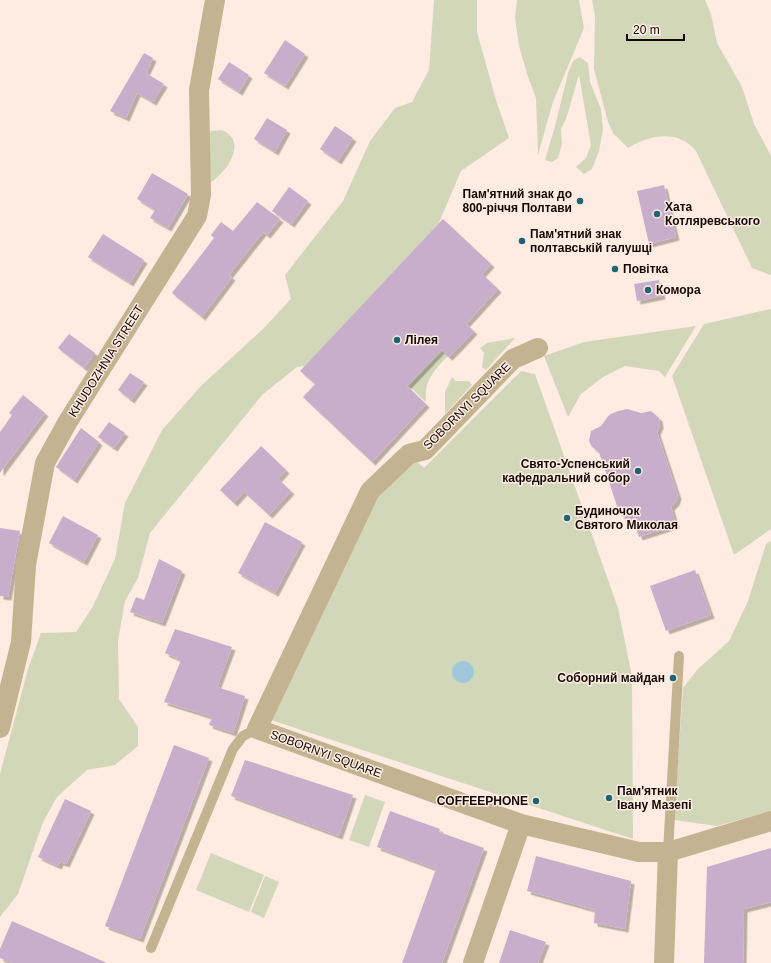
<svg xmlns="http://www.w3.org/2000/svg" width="771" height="963" font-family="Arial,sans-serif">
<defs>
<filter id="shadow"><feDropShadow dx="3.5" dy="3.5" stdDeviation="0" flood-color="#0004"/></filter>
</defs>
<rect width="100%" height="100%" fill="#feebe1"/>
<path fill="#d3d7b9" d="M 434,0 L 477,0 L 477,32 L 496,100 L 509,138 L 461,171 L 438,225 L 305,366 L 297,367 L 262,395 L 150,533 L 138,578 L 125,601 L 118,641 L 119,699 L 138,727 L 138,746 L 115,765 L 87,770 L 57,797 L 43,822 L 18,894 L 0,917 L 0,774 L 28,669 L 41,633 L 76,632 L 92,608 L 115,559 L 125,503 L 162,430 L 201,386 L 264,328 L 291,299 L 285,275 L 343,201 L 370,141 L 395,108 L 412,102 L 429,70 Z
M 517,0 L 579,0 L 584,28 L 553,102 L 538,155 L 536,98 L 527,74 L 519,46 L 515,18 Z
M 592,0 L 705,0 L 711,14 L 717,43 L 742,87 L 754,124 L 771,156 L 771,275 L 752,268 L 696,151 C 678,129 649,135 628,148 L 613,133 L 608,122 L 594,69 L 595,16 Z
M 580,57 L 588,63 L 590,82 L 601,109 L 603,130 L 599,151 L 592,169 L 584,174 L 576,167 L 586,158 L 591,145 L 579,75 L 566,119 L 561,129 L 562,144 L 558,158 L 552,162 L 545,160 L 555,126 L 568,73 L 573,61 Z
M 222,130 C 249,142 226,173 210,183 L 206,134 L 211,131 Z
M 771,309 L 771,529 L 734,555 L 672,376 L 704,324 Z
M 696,326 L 665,377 L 659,371 L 625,366 L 603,377 L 581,394 L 568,417 L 544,356 L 584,342 Z
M 515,338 L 486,370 L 482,367 L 484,353 L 480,348 L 487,343 Z
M 443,351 L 448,356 C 434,370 424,381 426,402 L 409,386 Z
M 521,371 L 535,374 L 618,608 L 632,676 L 633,839 L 271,720 L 374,495 L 413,458 L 424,468 Z
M 452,377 L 456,381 L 469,381 L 472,385 L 445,414 L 445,392 Z
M 771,541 L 771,811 L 717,826 L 674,820 L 683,688 L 697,670 L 729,641 L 748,601 L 766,544 Z
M 365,795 L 385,802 L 369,847 L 349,840 Z
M 211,853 L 264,875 L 249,912 L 196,890 Z
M 265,876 L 279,882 L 264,918 L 251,912 Z"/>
<path fill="#9fc8da" d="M452 672a11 11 0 1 1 22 0a11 11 0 1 1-22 0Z"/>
<path fill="#c9aecb" filter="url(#shadow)" d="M 285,40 L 305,54 L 285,86 L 264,73 Z
M 144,53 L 153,58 L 146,73 L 164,84 L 153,102 L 137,93 L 126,118 L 110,111 Z
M 229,62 L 249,75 L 239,92 L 218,79 Z
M 267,118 L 287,130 L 275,152 L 254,139 Z
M 335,126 L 353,138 L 338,161 L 320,149 Z
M 152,173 L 188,194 L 168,228 L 150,218 L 155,210 L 137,199 Z
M 664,185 L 676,237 L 649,244 L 637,191 Z
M 289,187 L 308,201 L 291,224 L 272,211 Z
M 257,202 L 280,219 L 267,235 L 263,232 L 229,275 L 232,277 L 202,317 L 172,293 L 214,238 L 211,235 L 221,222 L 233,231 Z
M 443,219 L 491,264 L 482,274 L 498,289 L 466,324 L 474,331 L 459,347 L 449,357 L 441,350 L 407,386 L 426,404 L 372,462 L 303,397 L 315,384 L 300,371 Z
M 103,234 L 144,260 L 130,283 L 88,257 Z
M 659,280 L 662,296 L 637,301 L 634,284 Z
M 69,334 L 95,353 L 84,368 L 58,348 Z
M 130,373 L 144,382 L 131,400 L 118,390 Z
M 23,395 L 45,413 L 0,473 L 0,432 L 12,415 L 9,413 Z
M 627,409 L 641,413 L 651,411 L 659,418 L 660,425 L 657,432 L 678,496 L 676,502 L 671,507 L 676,525 L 639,537 L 633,520 L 623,517 L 619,512 L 599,452 L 592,447 L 589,441 L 591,431 L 601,426 L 609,415 L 618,411 Z
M 109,422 L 125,433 L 114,448 L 98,437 Z
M 81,428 L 99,442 L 74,480 L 56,467 Z
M 261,446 L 286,470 L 278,479 L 291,491 L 269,515 L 244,492 L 234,503 L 220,490 Z
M 63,516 L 98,535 L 84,562 L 49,543 Z
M 265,522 L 302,542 L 275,593 L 238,573 Z
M 0,528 L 20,531 L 8,597 L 0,596 Z
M 159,559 L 182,571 L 162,623 L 130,612 L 136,597 L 144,600 Z
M 695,570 L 711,615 L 666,631 L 650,586 Z
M 175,629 L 232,647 L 217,687 L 245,696 L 233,733 L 209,725 L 212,717 L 164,702 L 181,660 L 165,653 Z
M 174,745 L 209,758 L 140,939 L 105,926 Z
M 245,760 L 353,795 L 339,836 L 231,796 Z
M 65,799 L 91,811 L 66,864 L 60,862 L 58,866 L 38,857 Z
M 390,811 L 440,829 L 439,832 L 484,848 L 442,963 L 402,963 L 436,869 L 377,847 Z
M 771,848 L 771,902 L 744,909 L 743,963 L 704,963 L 707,867 Z
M 536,856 L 631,881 L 625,929 L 594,923 L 595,910 L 527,891 Z
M 12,921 L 107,963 L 12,963 L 0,958 L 0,949 Z
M 510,930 L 546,942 L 538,963 L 499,963 Z"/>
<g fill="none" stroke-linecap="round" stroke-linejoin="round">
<path stroke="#c4b391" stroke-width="10" d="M 668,852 L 679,656
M 151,948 L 233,749 L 243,736 L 257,729"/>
<path stroke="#c4b391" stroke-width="20" d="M 538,348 L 513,359 L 425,450 L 409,454 L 370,491 L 257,729 L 521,824 L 639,852 L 668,852 L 771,821
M 0,728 L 21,642 L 26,565 L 45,463 L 67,423 L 197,216 L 201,195 L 199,90 L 215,0
M 473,963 L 521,824
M 664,963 L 668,852"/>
</g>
<g fill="#1e6475" stroke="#feebe1" stroke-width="1.5">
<circle cx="580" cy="201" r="4"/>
<circle cx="657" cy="214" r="4"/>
<circle cx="522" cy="241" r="4"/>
<circle cx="615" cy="269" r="4"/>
<circle cx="648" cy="290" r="4"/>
<circle cx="397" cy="340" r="4"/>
<circle cx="638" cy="471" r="4"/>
<circle cx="567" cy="518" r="4"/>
<circle cx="673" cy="678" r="4"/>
<circle cx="609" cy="798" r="4"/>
<circle cx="536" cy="801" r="4"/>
</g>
<g text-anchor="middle" stroke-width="3" stroke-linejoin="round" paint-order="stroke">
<g font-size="12" font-weight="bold" fill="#130904" stroke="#feebe1" text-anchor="start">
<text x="572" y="198" text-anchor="end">Пам'ятний знак до<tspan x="572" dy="14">800-річчя Полтави</tspan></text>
<text x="665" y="211">Хата<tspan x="665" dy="14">Котляревського</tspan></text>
<text x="530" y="238">Пам'ятний знак<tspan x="530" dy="14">полтавській галушці</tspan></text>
<text x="623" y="273">Повітка</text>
<text x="656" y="294">Комора</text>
<text x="405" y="344">Лілея</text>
<text x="630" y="468" text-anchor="end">Свято-Успенський<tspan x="630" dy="14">кафедральний собор</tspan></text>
<text x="575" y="515">Будиночок<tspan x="575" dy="14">Святого Миколая</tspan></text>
<text x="665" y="682" text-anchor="end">Соборний майдан</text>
<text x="617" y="795">Пам'ятник<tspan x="617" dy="14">Івану Мазепі</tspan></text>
<text x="528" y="805" text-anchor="end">COFFEEPHONE</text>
</g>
<g font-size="12" fill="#130904" stroke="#feebe1">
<text transform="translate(106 361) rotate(-58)" y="4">KHUDOZHNIA STREET</text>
<text transform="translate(467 406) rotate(-45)" y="4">SOBORNYI SQUARE</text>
<text transform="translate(326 754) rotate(20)" y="4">SOBORNYI SQUARE</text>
</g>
</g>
<path d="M627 34v6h57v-6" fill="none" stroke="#130904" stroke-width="2"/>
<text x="633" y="34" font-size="12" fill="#130904" stroke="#feebe1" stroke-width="3" paint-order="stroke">20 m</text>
</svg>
